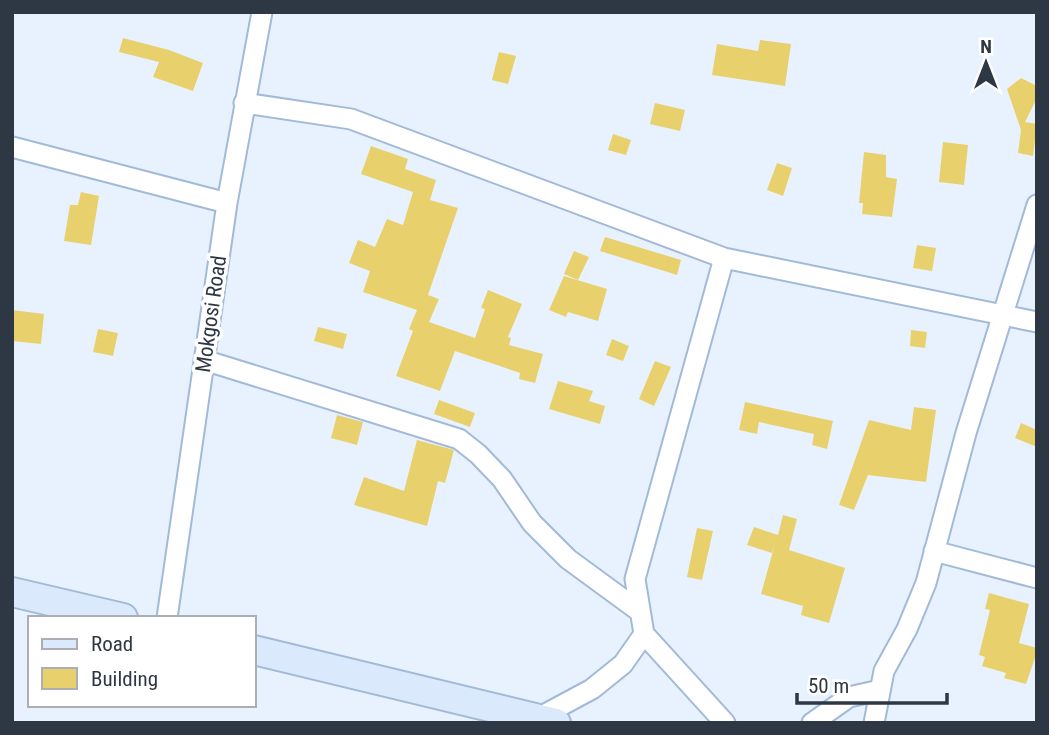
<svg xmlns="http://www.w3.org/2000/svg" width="1049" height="735" font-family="'Roboto Condensed',sans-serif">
<rect width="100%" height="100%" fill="#e8f2ff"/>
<path fill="#e8d16d" d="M 123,38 L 169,50 L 203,63 L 193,91 L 153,77 L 159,62 L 119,52 Z
M 760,40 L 791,44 L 785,86 L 712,75 L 717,44 L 758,51 Z
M 499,52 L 516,56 L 508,84 L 492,80 Z
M 1021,78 L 1037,86 L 1037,98 L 1025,122 L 1037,124 L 1033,156 L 1018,153 L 1021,130 L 1007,89 Z
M 655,103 L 685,110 L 680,131 L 650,124 Z
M 613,134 L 631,140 L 626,155 L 608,150 Z
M 943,142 L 968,145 L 964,185 L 939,182 Z
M 371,146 L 408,159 L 405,169 L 436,180 L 430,200 L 458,208 L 428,295 L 439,299 L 429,322 L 475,338 L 485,309 L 481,308 L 488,290 L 522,304 L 508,337 L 511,338 L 509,345 L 543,354 L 535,383 L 519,379 L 520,373 L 455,351 L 440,391 L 396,376 L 413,331 L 409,329 L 417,310 L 363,292 L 370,271 L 349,263 L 358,240 L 375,247 L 387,219 L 403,225 L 413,192 L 361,174 Z
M 864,152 L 886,155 L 886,177 L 897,179 L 892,217 L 862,214 L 863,203 L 859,203 Z
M 777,163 L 792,168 L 783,196 L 767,190 Z
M 81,192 L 99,196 L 91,245 L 64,241 L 70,205 L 78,205 Z
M 605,237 L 681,260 L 677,275 L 600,251 Z
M 917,245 L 936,248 L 932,271 L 913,268 Z
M 574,251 L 589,257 L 578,280 L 564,274 Z
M 564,276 L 607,289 L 598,321 L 568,312 L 566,317 L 549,310 Z
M 12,310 L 44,314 L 41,344 L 12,341 Z
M 318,327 L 347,334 L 343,349 L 314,341 Z
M 98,329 L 118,333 L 113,356 L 93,352 Z
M 911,330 L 927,332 L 925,348 L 910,346 Z
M 612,339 L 629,346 L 623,361 L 606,355 Z
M 655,361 L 671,367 L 654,406 L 639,399 Z
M 558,381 L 593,391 L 589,401 L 605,406 L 600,424 L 549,409 Z
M 439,400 L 475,413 L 470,427 L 434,414 Z
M 745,402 L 833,421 L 827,449 L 812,445 L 814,434 L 759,422 L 757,434 L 739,430 Z
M 914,407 L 936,410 L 926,482 L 868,475 L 854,510 L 839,505 L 869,420 L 911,430 Z
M 337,415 L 363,422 L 357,445 L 331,438 Z
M 1021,423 L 1037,430 L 1037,447 L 1015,438 Z
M 417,440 L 454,450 L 445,483 L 438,481 L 427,526 L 354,505 L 364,477 L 404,491 Z
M 783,515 L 797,519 L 789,550 L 845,568 L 829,623 L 801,615 L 803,606 L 761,594 L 776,540 L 772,553 L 747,545 L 754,527 L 778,535 Z
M 697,528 L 713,531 L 702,580 L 687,577 Z
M 989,593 L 1029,604 L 1019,643 L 1037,648 L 1037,652 L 1026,684 L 1004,678 L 1006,673 L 982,666 L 985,657 L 979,655 L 990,610 L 985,609 Z"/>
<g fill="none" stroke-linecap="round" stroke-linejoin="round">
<defs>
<path id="street" d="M 244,103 L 351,119 L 724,258 L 1037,322
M 12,147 L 227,203
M 204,360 L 459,439 L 478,454 L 502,479 L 532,523 L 568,559 L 639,611
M 934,551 L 1037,578
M 167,618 L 227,203 L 262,12
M 644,634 L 725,723
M 538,718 L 592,689 L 623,664 L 644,634 L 635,579 L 724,258
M 812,723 L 849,697 L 880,690
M 874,723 L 884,671 L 907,629 L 926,583 L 966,433 L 1037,205"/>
<path id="secondary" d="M 12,592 L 123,618
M 254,650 L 556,723"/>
</defs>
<use href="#street" stroke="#a2bad7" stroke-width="23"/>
<use href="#secondary" stroke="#a2bad7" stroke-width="32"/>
<use href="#street" stroke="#fff" stroke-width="19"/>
<use href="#secondary" stroke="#daeafc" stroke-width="28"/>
</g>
<g text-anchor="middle" stroke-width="7" stroke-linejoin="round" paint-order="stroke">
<g font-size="21" fill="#2e3844" stroke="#fff">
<text transform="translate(211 314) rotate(-82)" y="7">Mokgosi Road</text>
</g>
</g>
<rect width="1049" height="735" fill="none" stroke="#2e3844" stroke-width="28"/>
<rect x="28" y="616" width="228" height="91" fill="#ffffff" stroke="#abafb4" stroke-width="2"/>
<rect x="42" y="639" width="35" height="10" fill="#daeafc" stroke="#abafb4" stroke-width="2"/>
<text x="91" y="651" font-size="21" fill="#2e3844">Road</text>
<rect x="42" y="668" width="35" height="21" fill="#e8d16d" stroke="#abafb4" stroke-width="2"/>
<text x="91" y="686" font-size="21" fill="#2e3844">Building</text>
<g transform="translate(986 63)" stroke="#ffffff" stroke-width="5" paint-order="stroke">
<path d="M0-5L12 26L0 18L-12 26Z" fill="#2e3844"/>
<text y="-10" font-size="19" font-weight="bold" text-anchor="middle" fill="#2e3844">N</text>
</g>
<path d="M797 693v10h150v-10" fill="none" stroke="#2e3844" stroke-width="3.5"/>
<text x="808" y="693" font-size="21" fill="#2e3844" stroke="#ffffff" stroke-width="5" paint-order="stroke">50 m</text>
</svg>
